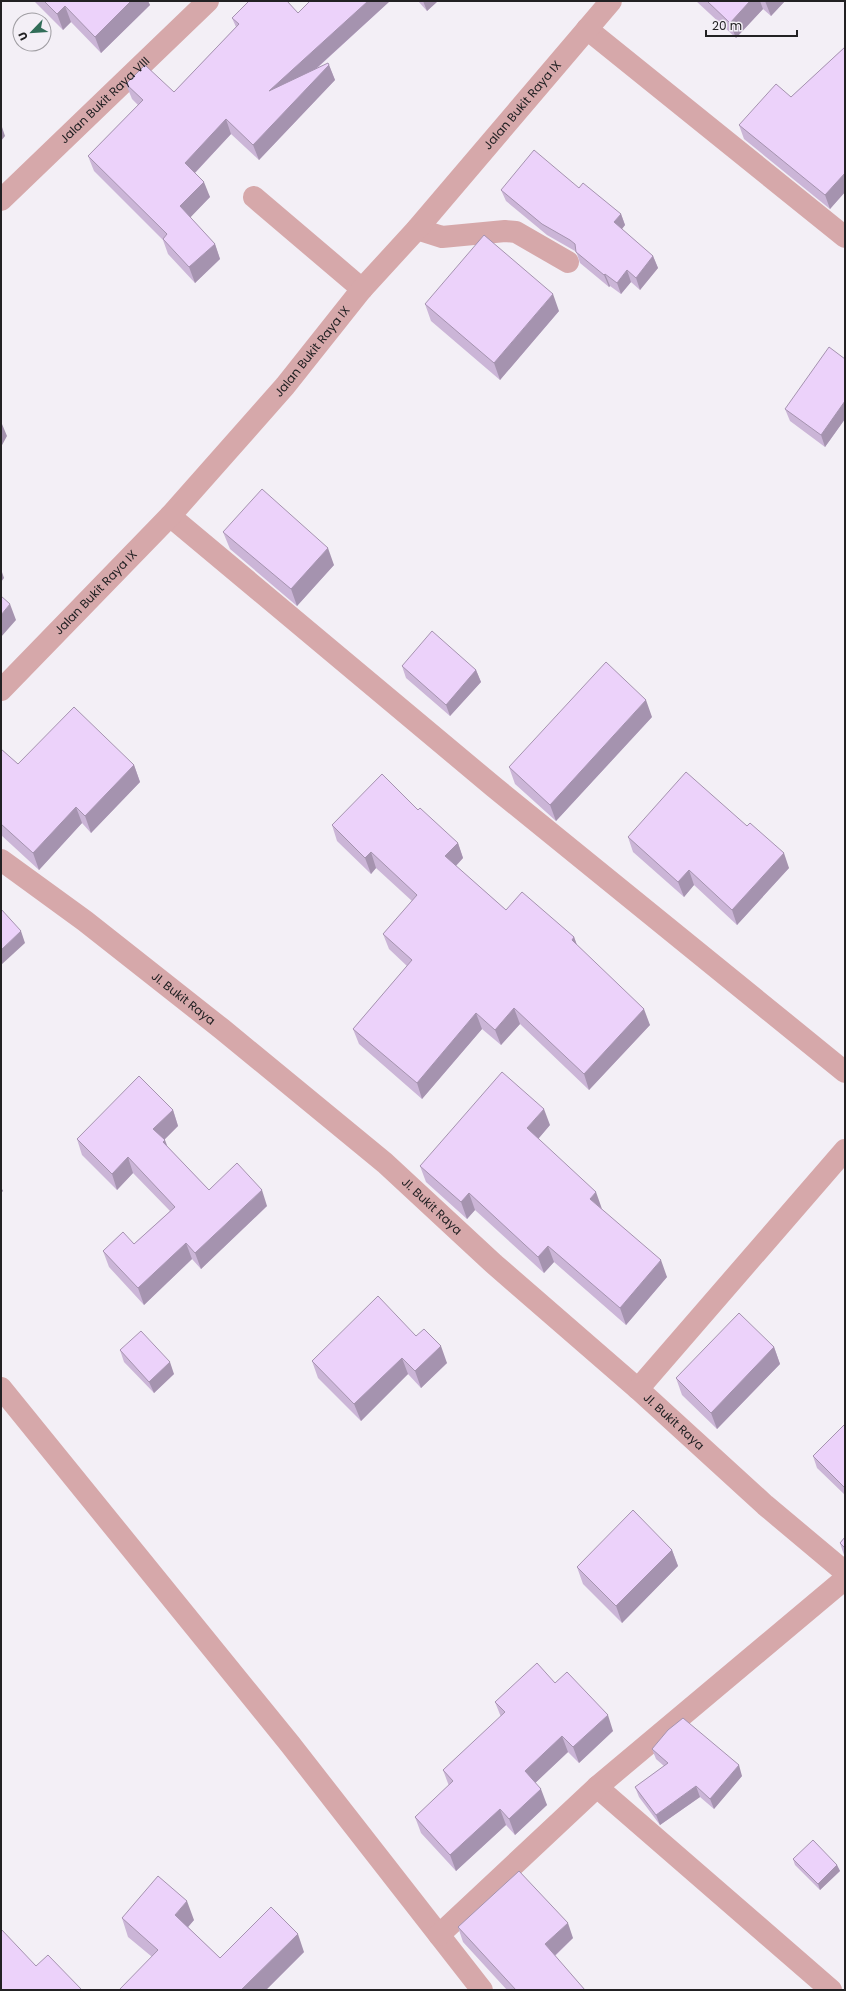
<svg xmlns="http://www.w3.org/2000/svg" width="846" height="1991" font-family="Poppins,sans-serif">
<rect width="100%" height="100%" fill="#f3eff6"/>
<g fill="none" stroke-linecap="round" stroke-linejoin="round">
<g stroke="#d6a8aa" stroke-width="22">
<path d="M 587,29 L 845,237"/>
<path d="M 254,197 L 362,289"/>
<path id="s1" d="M 1,200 L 208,1"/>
<path d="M 417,229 L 442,237 L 505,231 L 516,232 L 568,262"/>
<path d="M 170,516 L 494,787 L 845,1072"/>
<path id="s2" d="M 1,690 L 170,516 L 285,386 L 362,289 L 417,229 L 611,1"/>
<path id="s3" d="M 1,860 L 85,921 L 222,1029 L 385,1163 L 494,1264 L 638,1389 L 765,1505 L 845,1572"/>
<path d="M 1,1388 L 290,1744 L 482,1990"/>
<path d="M 638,1389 L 845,1150"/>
<path d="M 597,1787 L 831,1990"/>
<path d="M 439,1935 L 597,1787 L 845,1579"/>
</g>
</g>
<path fill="#cbb5d7" d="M 34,1 L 148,1 L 150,5 L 101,53 L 71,22 L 63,30 Z
M 310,1 L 390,1 L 315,70 L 329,65 L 335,80 L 259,160 L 231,134 L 195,173 L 210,197 L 190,217 L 215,244 L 220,259 L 195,283 L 168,254 L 163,240 L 94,171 L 88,156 L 138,105 L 132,99 L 126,84 L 174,92 L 236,27 L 232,18 L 298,13 Z
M 418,1 L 438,1 L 427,11 Z
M 696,1 L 785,1 L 771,16 L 763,9 L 736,38 Z
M 845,47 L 845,192 L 830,209 L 744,139 L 739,125 L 791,97 Z
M 501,190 L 621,214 L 625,225 L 622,229 L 653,256 L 658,268 L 640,290 L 631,282 L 621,294 L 610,286 L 609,287 L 580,263 L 577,254 L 575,251 L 547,235 L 506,201 Z
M 425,304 L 559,311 L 500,380 L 431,321 Z
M 845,359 L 845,419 L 825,447 L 790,421 L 785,409 Z
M 223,532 L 334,565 L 297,606 L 230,549 Z
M 402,666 L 476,670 L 481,682 L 450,716 L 406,678 Z
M 652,717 L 556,821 L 515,784 L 509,767 Z
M 1,749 L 18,764 L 134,765 L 140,782 L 91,833 L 82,823 L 39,870 L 1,835 Z
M 418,810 L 458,843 L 463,858 L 456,866 L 506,910 L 574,937 L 577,946 L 650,1025 L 589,1090 L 520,1024 L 501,1045 L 482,1029 L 422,1099 L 359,1044 L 353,1029 L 407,966 L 389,949 L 383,934 L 412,901 L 376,868 L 371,874 L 337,841 L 332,825 Z
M 747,826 L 789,868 L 737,925 L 694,885 L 684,897 L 633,852 L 628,837 Z
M 173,1110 L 178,1126 L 164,1140 L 167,1146 L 209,1190 L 267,1206 L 201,1269 L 192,1259 L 144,1305 L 109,1267 L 103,1251 L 134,1244 L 170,1211 L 133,1173 L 117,1190 L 82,1155 L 77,1139 Z
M 550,1125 L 538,1139 L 602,1209 L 667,1277 L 626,1325 L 554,1262 L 544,1273 L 475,1210 L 467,1219 L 426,1182 L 420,1166 Z
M 416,1336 L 447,1363 L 421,1388 L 408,1374 L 361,1421 L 318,1378 L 312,1361 Z
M 774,1347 L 780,1364 L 717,1429 L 682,1395 L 676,1378 Z
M 120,1350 L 174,1374 L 154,1393 L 124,1362 Z
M 845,1424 L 845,1495 L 817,1468 L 813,1456 Z
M 845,1537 L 845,1556 L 844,1555 L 840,1543 Z
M 672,1550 L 678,1566 L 622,1623 L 583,1584 L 577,1567 Z
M 555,1683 L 613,1731 L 579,1763 L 568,1752 L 535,1783 L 547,1805 L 515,1835 L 506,1825 L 456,1871 L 421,1833 L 415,1817 L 449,1786 L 443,1770 L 501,1717 L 495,1702 Z
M 652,1749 L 742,1776 L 714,1809 L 700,1797 L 660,1825 L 639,1797 L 635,1787 L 664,1766 L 656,1759 Z
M 793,1859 L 837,1865 L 840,1871 L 820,1890 L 795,1865 Z
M 122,1918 L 194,1920 L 188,1927 L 220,1958 L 304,1952 L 266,1990 L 151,1956 L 128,1937 Z
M 458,1927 L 573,1938 L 555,1956 L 585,1990 L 507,1990 L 463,1942 Z"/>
<path fill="#a593af" d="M 131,1 L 148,1 L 150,5 L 101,53 L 95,37 Z
M 368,1 L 390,1 L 275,106 L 269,91 Z
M 423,1 L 438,1 L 427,11 Z
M 750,1 L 760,1 L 763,9 L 736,38 L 730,23 Z
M 765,1 L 785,1 L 771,16 Z
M 65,6 L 71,22 L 63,30 L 57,14 Z
M 329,65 L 335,80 L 259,160 L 253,145 Z
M 226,119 L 231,134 L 190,178 L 185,163 Z
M 1,124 L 5,136 L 1,141 Z
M 845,173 L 845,192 L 830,209 L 825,195 Z
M 204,182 L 210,197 L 186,222 L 180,206 Z
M 621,214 L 625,225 L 618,234 L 614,222 Z
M 215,244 L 220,259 L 195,283 L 189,267 Z
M 653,256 L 658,268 L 640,290 L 636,278 Z
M 627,270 L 631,282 L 621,294 L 617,283 Z
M 605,274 L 610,286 L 609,287 L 604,275 Z
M 553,294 L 559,311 L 500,380 L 494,363 Z
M 845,401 L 845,419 L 825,447 L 821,435 Z
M 2,424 L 7,436 L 1,447 L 1,427 Z
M 328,548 L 334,565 L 297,606 L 291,589 Z
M 1,569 L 4,578 L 1,582 Z
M 10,604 L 16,620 L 1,637 L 1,615 Z
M 476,670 L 481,682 L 450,716 L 446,705 Z
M 646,700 L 652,717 L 556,821 L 550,805 Z
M 134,765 L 140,782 L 91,833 L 85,816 Z
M 76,807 L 82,823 L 39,870 L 33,853 Z
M 458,843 L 463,858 L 450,872 L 445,856 Z
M 371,852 L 376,868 L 371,874 L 365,858 Z
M 784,853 L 789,868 L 737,925 L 732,910 Z
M 689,870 L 694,885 L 684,897 L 678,882 Z
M 21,931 L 25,943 L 1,965 L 1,950 Z
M 574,937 L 580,953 L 572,940 Z
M 514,1008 L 520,1024 L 501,1045 L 495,1030 Z
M 644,1009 L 650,1025 L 589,1090 L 584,1074 Z
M 476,1013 L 482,1029 L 422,1099 L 417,1083 Z
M 544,1109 L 550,1125 L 533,1145 L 527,1128 Z
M 173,1110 L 178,1126 L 159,1145 L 153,1129 Z
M 165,1140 L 171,1156 L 163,1142 Z
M 128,1157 L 133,1173 L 117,1190 L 112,1174 Z
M 1,1187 L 3,1191 L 1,1193 Z
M 262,1190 L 267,1206 L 201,1269 L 195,1253 Z
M 596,1192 L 602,1209 L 590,1199 Z
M 469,1193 L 475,1210 L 467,1219 L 461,1202 Z
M 186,1243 L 192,1259 L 144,1305 L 138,1288 Z
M 548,1246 L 554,1262 L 544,1273 L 538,1257 Z
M 661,1260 L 667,1277 L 626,1325 L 620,1308 Z
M 441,1346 L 447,1363 L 421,1388 L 415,1371 Z
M 774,1347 L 780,1364 L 717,1429 L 711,1413 Z
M 402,1358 L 408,1374 L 361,1421 L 354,1404 Z
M 170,1362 L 174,1374 L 154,1393 L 149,1382 Z
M 672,1550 L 678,1566 L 622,1623 L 616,1606 Z
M 608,1715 L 613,1731 L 579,1763 L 573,1747 Z
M 562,1736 L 568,1752 L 531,1787 L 525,1771 Z
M 739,1765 L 742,1776 L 714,1809 L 710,1799 Z
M 696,1786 L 700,1797 L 660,1825 L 656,1815 Z
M 541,1789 L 547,1805 L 515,1835 L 509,1819 Z
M 500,1809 L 506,1825 L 456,1871 L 450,1855 Z
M 837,1865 L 840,1871 L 820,1890 L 818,1884 Z
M 187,1901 L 194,1920 L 182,1934 L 175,1915 Z
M 568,1923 L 573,1938 L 550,1960 L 545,1944 Z
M 298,1934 L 304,1952 L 266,1990 L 241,1990 Z"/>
<path fill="#ecd2fa" stroke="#a593af" d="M 44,1 L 131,1 L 95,37 L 65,6 L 57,14 Z
M 249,1 L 287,1 L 298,13 L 310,1 L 368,1 L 269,91 L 328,63 L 329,65 L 253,145 L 226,119 L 185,163 L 204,182 L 180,206 L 215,244 L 189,267 L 163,239 L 167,234 L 88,156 L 143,100 L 126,84 L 145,65 L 174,92 L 239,24 L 232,18 Z
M 707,1 L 750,1 L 730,23 Z
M 845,47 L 845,173 L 825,195 L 739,125 L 776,84 L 791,97 Z
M 534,150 L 579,188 L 583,183 L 621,214 L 614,222 L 653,256 L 636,278 L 627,270 L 617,283 L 605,274 L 604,275 L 576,252 L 575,244 L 570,240 L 542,224 L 501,190 Z
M 484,235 L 553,294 L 494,363 L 425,304 Z
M 829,347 L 845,359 L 845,401 L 821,435 L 785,409 Z
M 262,489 L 328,548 L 291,589 L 223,532 Z
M 1,596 L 10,604 L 1,615 Z
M 432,631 L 476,670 L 446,705 L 402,666 Z
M 606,662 L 646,700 L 550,805 L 509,767 Z
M 74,707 L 134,765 L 85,816 L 76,807 L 33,853 L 1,824 L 1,749 L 18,764 Z
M 686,772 L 747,826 L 750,823 L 784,853 L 732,910 L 689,870 L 678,882 L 628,837 Z
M 382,774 L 418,810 L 420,808 L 458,843 L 445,856 L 506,910 L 522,892 L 574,937 L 572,940 L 644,1009 L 584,1074 L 514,1008 L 495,1030 L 476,1013 L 417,1083 L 353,1029 L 412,960 L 383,934 L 417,895 L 371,852 L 365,858 L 332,825 Z
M 1,909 L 21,931 L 1,950 Z
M 502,1072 L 544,1109 L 527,1128 L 596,1192 L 590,1199 L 661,1260 L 620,1308 L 548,1246 L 538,1257 L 469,1193 L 461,1202 L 420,1166 Z
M 139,1076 L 173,1110 L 153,1129 L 165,1140 L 163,1142 L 209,1190 L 237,1163 L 262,1190 L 195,1253 L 186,1243 L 138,1288 L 103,1251 L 123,1232 L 134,1244 L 175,1207 L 128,1157 L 112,1174 L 77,1139 Z
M 378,1296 L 416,1336 L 424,1329 L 441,1346 L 415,1371 L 402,1358 L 354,1404 L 312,1361 Z
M 739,1313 L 774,1347 L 711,1413 L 676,1378 Z
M 141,1331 L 170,1362 L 149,1382 L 120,1350 Z
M 845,1424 L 845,1488 L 813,1456 Z
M 633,1510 L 672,1550 L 616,1606 L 577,1567 Z
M 845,1537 L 845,1548 L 840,1543 Z
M 537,1663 L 555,1683 L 567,1672 L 608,1715 L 573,1747 L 562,1736 L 525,1771 L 541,1789 L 509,1819 L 500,1809 L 450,1855 L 415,1817 L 453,1781 L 443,1770 L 505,1712 L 495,1702 Z
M 683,1718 L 739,1765 L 710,1799 L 696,1786 L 656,1815 L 635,1787 L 668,1763 L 652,1749 L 668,1730 Z
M 813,1840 L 837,1865 L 818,1884 L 793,1859 Z
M 519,1871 L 568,1923 L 545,1944 L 585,1990 L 516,1990 L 458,1927 Z
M 158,1876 L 187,1901 L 175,1915 L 220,1958 L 271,1907 L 298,1934 L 241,1990 L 119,1990 L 158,1950 L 122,1918 Z
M 1,1929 L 36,1966 L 48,1955 L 82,1990 L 1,1990 Z"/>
<g text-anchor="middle" stroke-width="4" stroke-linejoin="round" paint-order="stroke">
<g font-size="12" fill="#222123" stroke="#f3eff6">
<text dy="4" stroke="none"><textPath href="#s1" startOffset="144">Jalan Bukit Raya VIII</textPath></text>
<text dy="4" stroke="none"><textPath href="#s2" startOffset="784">Jalan Bukit Raya IX</textPath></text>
<text dy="4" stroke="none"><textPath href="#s2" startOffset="460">Jalan Bukit Raya IX</textPath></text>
<text dy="4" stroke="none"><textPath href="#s2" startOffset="136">Jalan Bukit Raya IX</textPath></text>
<text dy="4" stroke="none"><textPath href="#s3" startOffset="229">Jl. Bukit Raya</textPath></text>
<text dy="4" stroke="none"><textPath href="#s3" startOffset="553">Jl. Bukit Raya</textPath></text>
<text dy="4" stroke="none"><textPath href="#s3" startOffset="877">Jl. Bukit Raya</textPath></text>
</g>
</g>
<rect width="846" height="1991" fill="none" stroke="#222123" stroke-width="4"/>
<g transform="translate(32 32) rotate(245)"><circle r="19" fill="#f3eff6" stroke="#9f9da2"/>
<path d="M0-3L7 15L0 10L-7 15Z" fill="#316d58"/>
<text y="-6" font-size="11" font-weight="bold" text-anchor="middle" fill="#222123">U</text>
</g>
<path d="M706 30v6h91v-6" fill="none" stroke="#222123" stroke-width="2"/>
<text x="712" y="30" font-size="12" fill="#222123" stroke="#f3eff6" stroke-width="3" paint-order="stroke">20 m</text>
</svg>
